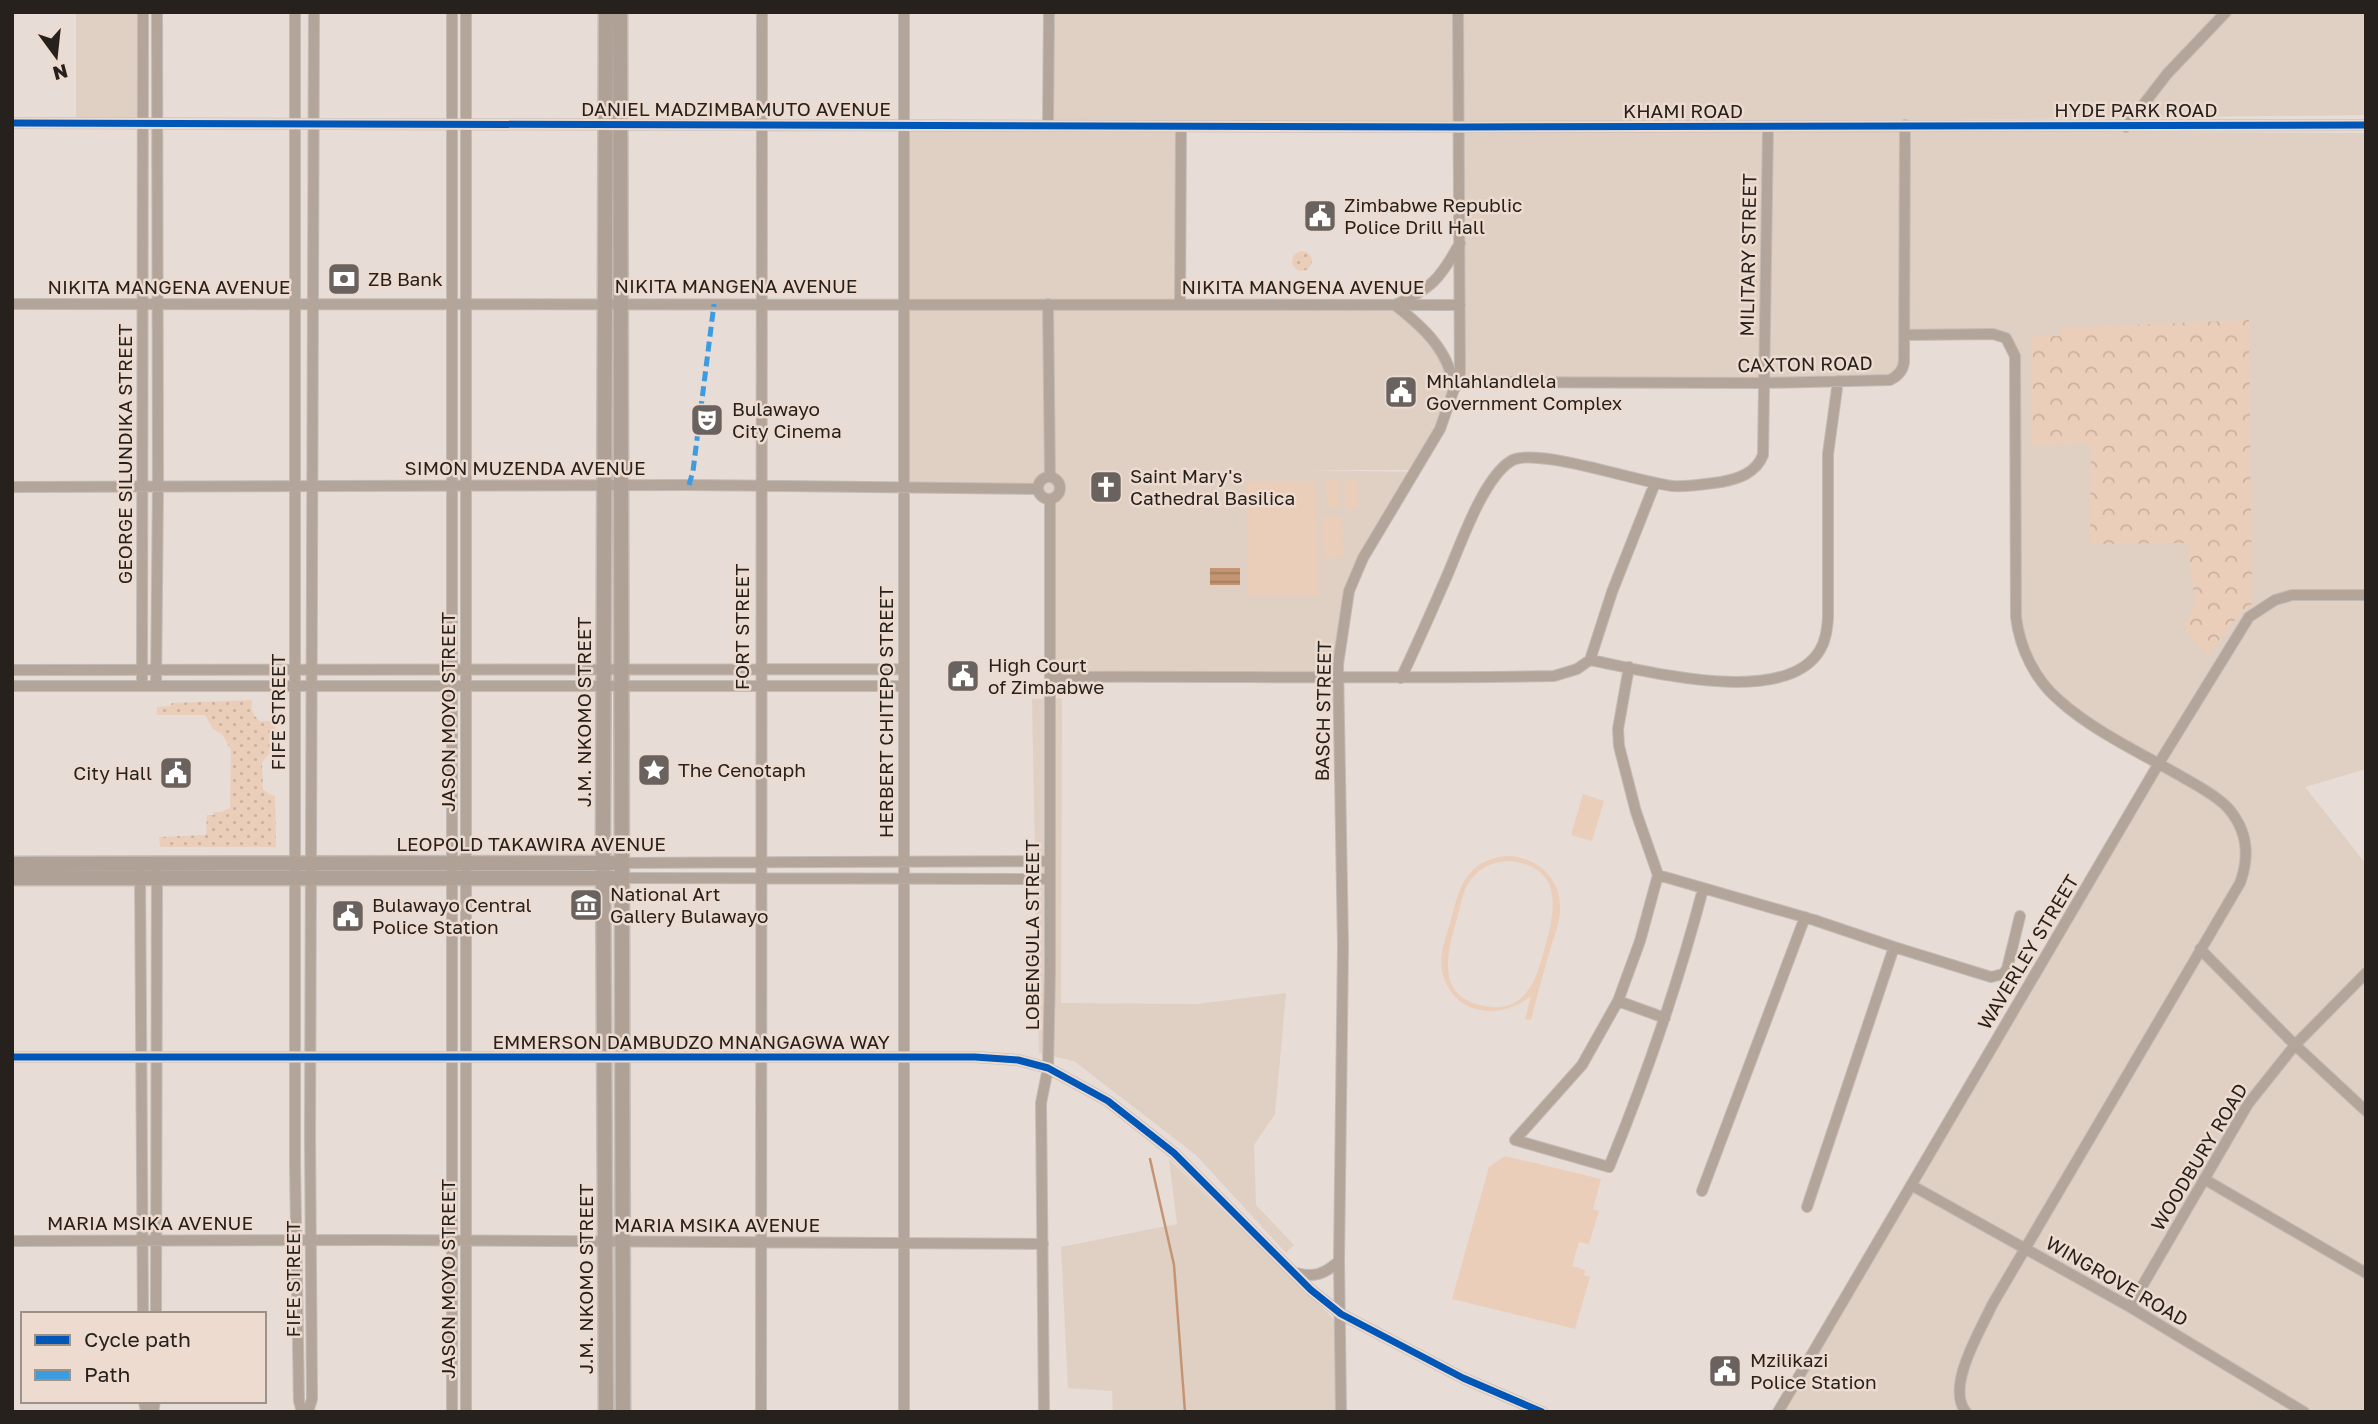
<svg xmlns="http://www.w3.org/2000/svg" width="2378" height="1424" font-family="'Golos Text',sans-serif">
<defs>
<pattern id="grass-dots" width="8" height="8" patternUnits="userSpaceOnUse" patternTransform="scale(1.75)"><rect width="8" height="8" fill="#ebceba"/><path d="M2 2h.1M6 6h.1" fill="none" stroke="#cab19f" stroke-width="1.8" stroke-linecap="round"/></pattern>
<pattern id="forest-crowns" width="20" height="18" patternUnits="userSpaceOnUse" patternTransform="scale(1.75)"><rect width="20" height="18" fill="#ebceba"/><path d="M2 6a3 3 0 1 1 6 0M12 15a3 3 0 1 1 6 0" fill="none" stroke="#cab19f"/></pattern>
<pattern id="water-rules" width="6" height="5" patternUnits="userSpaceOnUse" patternTransform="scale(1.75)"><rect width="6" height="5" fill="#c59573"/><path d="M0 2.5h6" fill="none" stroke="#a0795e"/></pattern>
</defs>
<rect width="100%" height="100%" fill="#e7dcd6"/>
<path fill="#e0cfc3" d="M 76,12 L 140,12 L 140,118 L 76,118 Z
M 1051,12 L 1456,12 L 1458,124 L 1051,123 Z
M 1462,12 L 2366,12 L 2366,115 L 1462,125 Z
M 905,125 L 1180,129 L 1179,305 L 1395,307 L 1428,334 L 1451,382 L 1450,400 L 1415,470 L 1303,470 L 1413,472 L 1347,591 L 1335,674 L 1051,675 L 1050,498 L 1045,498 L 1040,493 L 903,486 Z
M 1462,129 L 2366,133 L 2366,769 L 2305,787 L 2366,864 L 2366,1412 L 1784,1412 L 2162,762 L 2067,705 L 2037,670 L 2021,633 L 2018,356 L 2015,344 L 2006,334 L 1903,333 L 1903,361 L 1889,379 L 1464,377 Z
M 1062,698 L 1061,1003 L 1197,1004 L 1286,993 L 1275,1114 L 1254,1145 L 1256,1205 L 1294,1245 L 1286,1253 L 1196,1155 L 1074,1061 L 1039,1053 L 1032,699 Z
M 1169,1159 L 1337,1322 L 1337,1412 L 1113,1412 L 1112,1391 L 1068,1388 L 1061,1247 L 1177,1224 Z"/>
<path fill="url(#grass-dots)" d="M1292 261a10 10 0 1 1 20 0a10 10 0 1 1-20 0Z
M 252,700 C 251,709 252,715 260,721 L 269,721 L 275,724 L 275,753 L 269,754 L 262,762 L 263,789 L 269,794 L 275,796 L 276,847 L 160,847 L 159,837 L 206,835 L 207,815 L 214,815 L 214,812 L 221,812 L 230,808 L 231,750 L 222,734 L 213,729 L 205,715 L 157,715 L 157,707 L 170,706 L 172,703 Z"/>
<path fill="url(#forest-crowns)" d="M 2249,320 L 2252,604 C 2233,619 2221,636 2208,656 L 2184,629 L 2195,602 L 2187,543 L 2090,544 L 2091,444 L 2032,445 L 2031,336 L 2059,336 L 2059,328 Z"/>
<path fill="#ebceba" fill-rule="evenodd" d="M 1339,479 L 1340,508 L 1327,508 L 1326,480 Z
M 1358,480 L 1358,509 L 1345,510 L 1345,481 Z
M 1316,481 L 1318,595 L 1248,596 L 1246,482 Z
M 1342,516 L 1343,557 L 1323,557 L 1322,517 Z
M 1583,794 L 1604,801 L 1592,841 L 1571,835 Z
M 1506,856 C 1534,856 1559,875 1560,905 C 1561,919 1555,934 1551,947 C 1544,971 1537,996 1531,1020 L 1525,1019 L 1531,996 C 1500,1021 1452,1016 1442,971 C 1439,955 1445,939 1450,924 C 1459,889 1464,861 1506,856 ZM 1509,861 C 1563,866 1556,908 1545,947 C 1537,978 1526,1014 1484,1006 C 1435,997 1447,952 1457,919 C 1461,903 1463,886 1475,875 C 1484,865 1496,862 1509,861 Z
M 1505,1156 L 1601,1179 L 1593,1209 L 1599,1211 L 1589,1244 L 1579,1242 L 1572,1266 L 1585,1270 L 1584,1275 L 1590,1277 L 1575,1329 L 1452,1299 L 1489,1167 Z"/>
<path fill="url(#water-rules)" d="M 1210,568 L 1240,568 L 1240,585 L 1210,585 Z"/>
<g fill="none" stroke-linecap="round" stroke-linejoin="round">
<path stroke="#c59573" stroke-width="2.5" d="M 1150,1159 L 1174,1265 L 1185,1412"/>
<defs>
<path id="minor" d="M 295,12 L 295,1166 L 299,1401 L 302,1412
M 452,12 L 452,1412
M 904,12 L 904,1412
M 12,123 L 1460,127 L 2366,125
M 1048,126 L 1049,12
M 2126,127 L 2167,74 L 2226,12
M 12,304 L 1460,305
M 1048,304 L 1050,477
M 1180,304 L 1181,126
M 1904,335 L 1993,334 L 2006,338 L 2015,356 L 2016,617 C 2020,649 2035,680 2060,701 C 2093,731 2145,755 2184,778 C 2198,786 2217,796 2228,808 C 2248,831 2250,856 2240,883 L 1992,1305 C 1981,1330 1945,1387 1966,1412
M 1460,382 L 1763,383 L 1890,380 C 1898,376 1903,371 1904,362 L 1905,125
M 1454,389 C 1450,351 1423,327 1395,305 C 1432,288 1440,279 1460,243
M1038 488a11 11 0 1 1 22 0a11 11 0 1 1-22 0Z
M 12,487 L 689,485 L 1037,489
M 1590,660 L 1612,592 L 1655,483
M 1629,667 L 1618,729 L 1619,746 L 1636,812 L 1658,875 L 1640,941 L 1618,1001 L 1665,1018
M 12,670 L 904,669
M 1050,677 C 1218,676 1386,679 1554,676 L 1577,669 L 1590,660 C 1644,670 1785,709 1820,650 C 1826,640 1827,629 1828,618 L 1828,454 L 1838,381
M 1401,678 C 1417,645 1432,610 1447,576 C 1460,546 1483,478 1511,461 C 1535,446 1640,483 1673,486 C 1688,487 1705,484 1721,482 C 1738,479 1756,473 1763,455 L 1768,127
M 12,686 L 904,686
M 142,686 L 143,12
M 156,686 L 158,486 L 157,12
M 621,863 L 1050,861
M 140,873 L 143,1314
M 1658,875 L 1814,920 L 1894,947 L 1991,977 L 2003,974 L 2007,969 L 2020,916
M 621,878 L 1050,879
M 2200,949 L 2295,1045 L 2366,1111
M 1618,1001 L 1582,1065 L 1515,1140 L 1609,1167 C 1646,1077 1678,984 1703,889
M 12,1057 L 975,1057 L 1018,1060 L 1048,1068 L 1108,1101 L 1174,1153 L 1311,1290 L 1341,1314 L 1463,1378 L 1542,1412
M 2204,1179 L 2366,1273
M 1911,1185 L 2130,1307 L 2304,1412
M 1702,1191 L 1805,917
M 1807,1207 L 1894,947
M 12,1241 L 381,1240 L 1043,1244
M 1296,1273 C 1314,1278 1325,1274 1339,1261
M 2130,1307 L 2248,1104 L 2295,1045 L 2366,973
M 156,1314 L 157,873
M 144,1401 L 146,1412
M 153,1412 L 155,1401
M 308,1412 L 312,1399 L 310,1138 L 314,12
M 466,1412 L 466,12
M 761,1412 L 762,12
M 1044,1412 L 1041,1103 L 1048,1068 L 1050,972 L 1050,499
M 1341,1412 L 1339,1261 L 1343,946 L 1338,664 L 1349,591 L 1363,558 L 1440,429 L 1454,389 L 1460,382 L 1458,12
M 1778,1412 L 2159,763 L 2249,617 L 2275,600 L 2292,595 L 2366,595"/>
<path id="highway" d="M 620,12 L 623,1412
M 12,864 L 612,863
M 12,878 L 613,878
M 606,1412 L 603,843 L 606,12"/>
</defs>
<use href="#minor" stroke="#c3bbb6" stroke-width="12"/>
<use href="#highway" stroke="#c3bbb6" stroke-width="17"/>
<use href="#minor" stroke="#b4a59a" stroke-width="10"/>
<use href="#highway" stroke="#b0a197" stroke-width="14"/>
<path stroke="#3d9bdf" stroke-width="5" stroke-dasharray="10 5" stroke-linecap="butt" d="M 689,485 L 693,471 L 714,304"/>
<defs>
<path id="cycleway" d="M 12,123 L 1460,127 L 2366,125
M 12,1057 L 975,1057 L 1018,1060 L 1048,1068 L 1108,1101 L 1174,1153 L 1311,1290 L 1341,1314 L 1463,1378 L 1542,1412"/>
</defs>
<use href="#cycleway" stroke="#eddbd0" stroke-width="11"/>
<use href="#cycleway" stroke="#0057b8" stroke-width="7"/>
</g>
<defs>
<symbol id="civic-square" viewBox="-11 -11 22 22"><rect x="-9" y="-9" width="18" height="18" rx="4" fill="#6a625e" stroke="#eddbd0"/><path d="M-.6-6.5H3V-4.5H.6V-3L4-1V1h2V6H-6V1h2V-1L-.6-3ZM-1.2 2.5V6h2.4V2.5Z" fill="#fff"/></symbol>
<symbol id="bank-square" viewBox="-11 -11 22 22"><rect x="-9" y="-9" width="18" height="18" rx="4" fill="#6a625e" stroke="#eddbd0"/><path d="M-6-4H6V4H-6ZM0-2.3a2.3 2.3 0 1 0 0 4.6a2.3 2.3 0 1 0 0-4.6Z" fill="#fff"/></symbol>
<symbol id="theatre-square" viewBox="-11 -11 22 22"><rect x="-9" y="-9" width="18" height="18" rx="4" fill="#6a625e" stroke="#eddbd0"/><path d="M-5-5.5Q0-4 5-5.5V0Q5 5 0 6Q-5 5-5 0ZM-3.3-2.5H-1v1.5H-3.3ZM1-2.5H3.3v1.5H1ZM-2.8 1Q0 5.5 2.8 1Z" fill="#fff"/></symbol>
<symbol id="church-square" viewBox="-11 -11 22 22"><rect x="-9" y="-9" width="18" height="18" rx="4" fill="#6a625e" stroke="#eddbd0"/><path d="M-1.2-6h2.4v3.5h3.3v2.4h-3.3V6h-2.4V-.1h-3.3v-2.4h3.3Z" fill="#fff"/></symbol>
<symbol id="sight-square" viewBox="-11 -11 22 22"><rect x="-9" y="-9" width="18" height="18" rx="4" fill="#6a625e" stroke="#eddbd0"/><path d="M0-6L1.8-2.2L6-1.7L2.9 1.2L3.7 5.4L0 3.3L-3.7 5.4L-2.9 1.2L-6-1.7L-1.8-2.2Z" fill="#fff"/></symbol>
<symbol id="museum-square" viewBox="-11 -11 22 22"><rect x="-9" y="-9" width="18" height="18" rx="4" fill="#6a625e" stroke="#eddbd0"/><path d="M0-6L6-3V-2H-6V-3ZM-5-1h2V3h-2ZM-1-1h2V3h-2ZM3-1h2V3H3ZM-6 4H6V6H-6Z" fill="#fff"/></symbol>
</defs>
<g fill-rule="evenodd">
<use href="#civic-square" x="1301" y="197" width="38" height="38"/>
<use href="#bank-square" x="325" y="260" width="38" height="38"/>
<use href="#civic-square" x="1382" y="373" width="38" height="38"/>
<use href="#theatre-square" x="688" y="401" width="38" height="38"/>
<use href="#church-square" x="1087" y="468" width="38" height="38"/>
<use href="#civic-square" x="944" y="657" width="38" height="38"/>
<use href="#sight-square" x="635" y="751" width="38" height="38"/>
<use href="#civic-square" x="157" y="754" width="38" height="38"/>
<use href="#museum-square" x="567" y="886" width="38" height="38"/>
<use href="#civic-square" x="329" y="897" width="38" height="38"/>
<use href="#civic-square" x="1706" y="1352" width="38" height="38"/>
</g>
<g text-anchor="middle" stroke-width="5" stroke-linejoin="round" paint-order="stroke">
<g font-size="19" fill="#27211d" stroke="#eddbd0">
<text x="736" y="116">DANIEL MADZIMBAMUTO AVENUE</text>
<text x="2136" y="117">HYDE PARK ROAD</text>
<text x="1683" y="118">KHAMI ROAD</text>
<text transform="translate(1748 255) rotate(-89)" y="7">MILITARY STREET</text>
<text x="736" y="293">NIKITA MANGENA AVENUE</text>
<text x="169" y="294">NIKITA MANGENA AVENUE</text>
<text x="1303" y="294">NIKITA MANGENA AVENUE</text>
<text transform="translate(1805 364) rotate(-1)" y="7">CAXTON ROAD</text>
<text transform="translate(125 454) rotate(-90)" y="7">GEORGE SILUNDIKA STREET</text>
<text x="525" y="475">SIMON MUZENDA AVENUE</text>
<text transform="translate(742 627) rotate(-90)" y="7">FORT STREET</text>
<text transform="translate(1323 711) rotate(-89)" y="7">BASCH STREET</text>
<text transform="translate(278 712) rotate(-90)" y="7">FIFE STREET</text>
<text transform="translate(448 712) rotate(-90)" y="7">JASON MOYO STREET</text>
<text transform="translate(584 712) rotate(-90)" y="7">J.M. NKOMO STREET</text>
<text transform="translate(886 712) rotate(-90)" y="7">HERBERT CHITEPO STREET</text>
<text x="531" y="851">LEOPOLD TAKAWIRA AVENUE</text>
<text transform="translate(1032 935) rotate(-90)" y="7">LOBENGULA STREET</text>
<text transform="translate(2028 952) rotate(-59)" y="7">WAVERLEY STREET</text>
<text x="691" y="1049">EMMERSON DAMBUDZO MNANGAGWA WAY</text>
<text transform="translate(2199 1157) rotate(-59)" y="7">WOODBURY ROAD</text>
<text x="150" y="1230">MARIA MSIKA AVENUE</text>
<text x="717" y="1232">MARIA MSIKA AVENUE</text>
<text transform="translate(293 1279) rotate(-90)" y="7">FIFE STREET</text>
<text transform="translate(448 1279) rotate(-90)" y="7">JASON MOYO STREET</text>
<text transform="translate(586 1279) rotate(-90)" y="7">J.M. NKOMO STREET</text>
<text transform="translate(2117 1281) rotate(30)" y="7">WINGROVE ROAD</text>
</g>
<g font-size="19" fill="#27211d" stroke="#eddbd0" text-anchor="start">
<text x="1344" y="212">Zimbabwe Republic<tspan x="1344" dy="22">Police Drill Hall</tspan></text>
<text x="368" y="286">ZB Bank</text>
<text x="1426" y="388">Mhlahlandlela<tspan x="1426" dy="22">Government Complex</tspan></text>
<text x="732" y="416">Bulawayo<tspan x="732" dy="22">City Cinema</tspan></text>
<text x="1130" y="483">Saint Mary's<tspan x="1130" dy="22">Cathedral Basilica</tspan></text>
<text x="988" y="672">High Court<tspan x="988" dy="22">of Zimbabwe</tspan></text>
<text x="678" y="777">The Cenotaph</text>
<text x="152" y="780" text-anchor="end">City Hall</text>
<text x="610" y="901">National Art<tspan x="610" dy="22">Gallery Bulawayo</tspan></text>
<text x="372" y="912">Bulawayo Central<tspan x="372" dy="22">Police Station</tspan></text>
<text x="1750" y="1367">Mzilikazi<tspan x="1750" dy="22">Police Station</tspan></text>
</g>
</g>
<rect width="2378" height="1424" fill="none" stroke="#27211d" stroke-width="28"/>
<rect x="21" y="1312" width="245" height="91" fill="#eddbd0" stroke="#9e9188" stroke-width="2"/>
<rect x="35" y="1335" width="35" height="10" fill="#0057b8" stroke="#9e9188" stroke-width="2"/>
<text x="84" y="1347" font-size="21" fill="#27211d">Cycle path</text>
<rect x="35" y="1370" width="35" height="10" fill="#3d9bdf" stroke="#9e9188" stroke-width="2"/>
<text x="84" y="1382" font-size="21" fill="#27211d">Path</text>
<g transform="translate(56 56) rotate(165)" stroke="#eddbd0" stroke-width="5" paint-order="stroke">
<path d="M0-5L12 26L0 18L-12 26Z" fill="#27211d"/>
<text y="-10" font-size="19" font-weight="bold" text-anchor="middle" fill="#27211d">N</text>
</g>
</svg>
